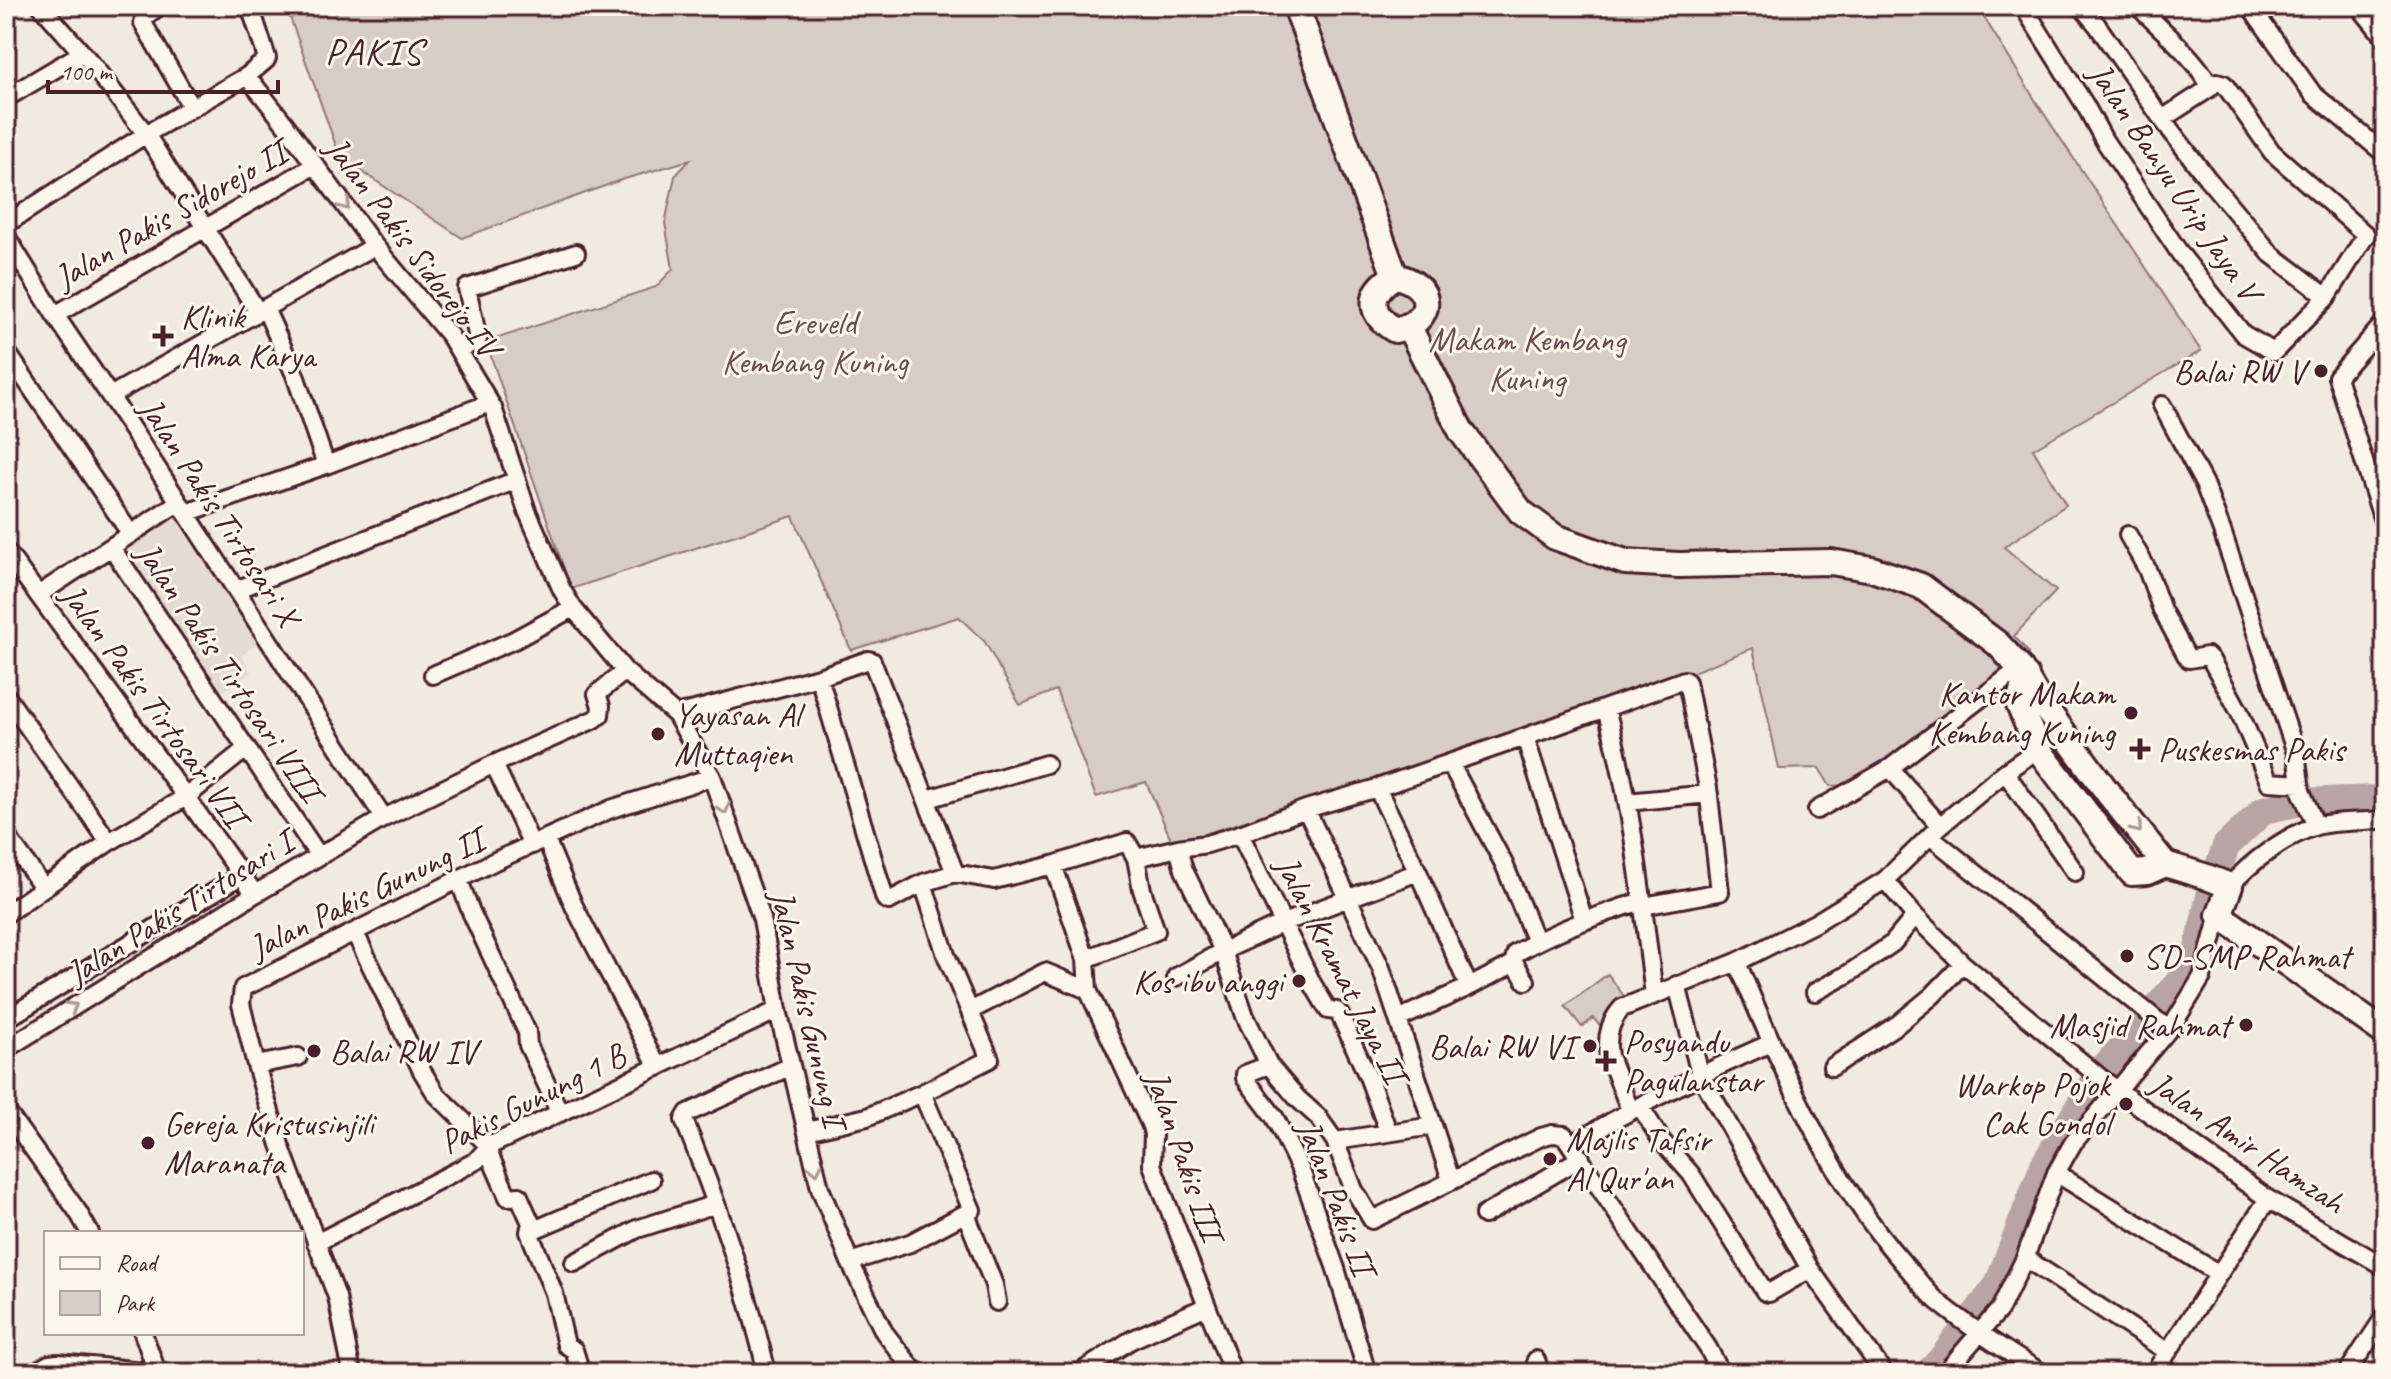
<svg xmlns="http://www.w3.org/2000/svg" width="2391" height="1379" font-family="Caveat,sans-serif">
<rect width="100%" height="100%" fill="#f0eae0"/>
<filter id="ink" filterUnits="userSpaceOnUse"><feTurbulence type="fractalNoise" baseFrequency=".0125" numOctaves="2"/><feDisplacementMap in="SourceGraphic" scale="16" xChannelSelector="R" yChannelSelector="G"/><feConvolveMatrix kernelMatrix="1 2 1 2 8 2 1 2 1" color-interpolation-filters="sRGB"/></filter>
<g filter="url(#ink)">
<path fill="#e4dbd2" d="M 170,512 L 260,641 L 242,655 L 251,673 L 217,695 L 121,551 Z"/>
<path fill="#d8ccc6" stroke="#917678" stroke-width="2" d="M 286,6 L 1977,6 L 2037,103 L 2201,351 L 2033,449 L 2066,505 L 2004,547 L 2056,591 L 2014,636 L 2028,652 L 2027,668 L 1855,785 L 1830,786 L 1819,768 L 1779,769 L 1753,648 L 1620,701 L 1173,844 L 1146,782 L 1096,797 L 1056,690 L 1020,705 L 985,642 L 959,617 L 851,650 L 793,516 L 571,589 L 486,342 L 656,287 L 673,269 L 665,223 L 675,176 L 690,160 L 621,180 L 462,238 L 340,157 Z
M 1608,974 L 1628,1002 L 1600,1026 L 1593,1018 L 1582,1027 L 1565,1006 Z"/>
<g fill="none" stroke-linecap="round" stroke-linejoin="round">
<path stroke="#b8a4a2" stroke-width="28" d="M 1928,1373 L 1940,1361 L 1998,1285 L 2044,1165 L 2100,1072 L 2140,1028 L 2195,962 L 2212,887 L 2226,846 L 2264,810 L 2300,802 L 2376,799 L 2385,796"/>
<defs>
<path id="street" d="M 41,6 L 91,63 L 146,134 L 258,312
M 160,6 L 144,17 L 143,23 L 192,108
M 2023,6 L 2085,105 L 2104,140 L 2181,255 L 2243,334 L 2274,352 L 2327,297 L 2366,235 L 2272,152 L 2224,84 L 2217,82 L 2209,85
M 2081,6 L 2097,25 L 2162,119 L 2207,178 L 2271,254 L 2327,297
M 2138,6 C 2158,27 2201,62 2210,88 L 2162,119
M 2250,6 L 2313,94 L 2385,154
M 2359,6 L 2385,38
M 247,76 L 285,124 L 373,244 L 450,336 L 493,408 L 527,511 L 562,590 L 573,608 L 625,671 L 676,715 L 712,777 L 762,919 L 778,1010 L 820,1188 L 850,1262 L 884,1332 L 916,1373
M 6,98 L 82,53
M 6,224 L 146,134 L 247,76 L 266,60 L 267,58 L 250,6
M 6,236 L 55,315 L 114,402 L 384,818
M 265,308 L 295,375 L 326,465
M 55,315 L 315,165
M 2385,322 L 2337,377 L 2385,527
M 2371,339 L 2385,353
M 458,349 L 476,342 L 478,339 L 467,288 L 576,253
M 6,351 L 130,533
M 110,396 L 366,251 L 373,244
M 2162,405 L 2204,484 L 2222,531 L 2296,753 L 2301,791 L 2316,826
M 179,502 L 111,547 L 319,856
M 186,513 L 326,465 L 490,403
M 2128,535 L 2147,569 L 2162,610 L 2186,655 L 2189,659 L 2207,656 L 2211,660 L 2239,711 L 2269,782 L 2300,784
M 6,551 L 186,797 L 255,894
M 236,590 L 517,480
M 38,595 L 111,547
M 433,675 L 514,640 L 573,608
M 819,677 L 885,899 L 889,901 L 923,883 L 955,873 L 994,880 L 1053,865 L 1127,842 L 1136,858 L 1178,848 L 1207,844 L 1240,834 L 1306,809 L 1377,788 L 1525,737 L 1684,680 L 1687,682 L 1708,788 L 1720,892 L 1643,906
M 6,696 L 109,842
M 1606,709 C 1632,802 1642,899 1654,995
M 676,715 L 819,677 L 868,660 L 872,661 L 955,873
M 1525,737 L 1584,920
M 1450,763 L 1504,864 L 1536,942
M 494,764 L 532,845
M 1890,768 L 1940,826
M 2005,772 L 2075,872
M 1377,788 L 1418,872 L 1469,987
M 928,799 L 1046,764
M 1627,802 L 1709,794
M 1306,809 L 1381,968 L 1451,1180
M 1817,810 L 1890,768 L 2020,668
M 1240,834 L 1312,983 L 1328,1010 L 1337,1011 L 1340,1015 L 1369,1079 L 1388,1131
M 6,835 L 43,887
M 1930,836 L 2158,1021 L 2170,1028
M 546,839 L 574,906 L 658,1067
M 1178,848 L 1184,870 L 1223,951 L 1245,1016 L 1269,1065 L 1297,1098 L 1318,1117 L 1335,1141 L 1354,1190 L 1372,1220 L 1541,1137 L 1552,1134 L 1564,1135 L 1708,1348 L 1721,1373
M 1053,865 L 1086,959 L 1088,990 L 1151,1126 L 1153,1134 L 1152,1165 L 1233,1373
M 459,880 L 471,912 L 527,1032 L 528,1045 L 560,1113
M 1885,880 L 1915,916 L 1963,964 L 2102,1079 L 2268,1199 L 2385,1267
M 2230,886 C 2249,863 2287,835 2316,826 C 2338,820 2363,823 2385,819
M 6,914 L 109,842 L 186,797 L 247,748
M 355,933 L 422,1071 L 436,1094 L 489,1146
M 1086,959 L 1156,931 L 1142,890 L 1136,858
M 1514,962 L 1526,981
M 1737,962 C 1781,1067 1828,1178 1904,1264 C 1915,1276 1925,1290 1937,1301 C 1970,1328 2006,1351 2042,1373
M 1176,977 L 1223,951 L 1283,923 L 1418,872
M 1677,985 L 1700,1074 L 1810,1269 L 1884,1373
M 1815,992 L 1848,974 L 1893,943 L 1915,916
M 970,1011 L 1045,972 L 1088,990
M 6,1019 L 242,875
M 1398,1019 L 1469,987 L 1513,964 L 1516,953 C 1556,930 1598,915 1642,901
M 6,1049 L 255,894 L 384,818 L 494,764 L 595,719 L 600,715 L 601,706 L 597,694 L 625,671
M 256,1065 L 298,1057
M 1269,1065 L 1245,1074 L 1245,1078 L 1275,1118 L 1301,1171 L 1336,1269 L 1367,1373
M 1832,1067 L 1898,1024 L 1932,996 L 1963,964
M 1640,1106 L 1661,1140 L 1691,1174 L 1765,1292 L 1769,1293 L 1810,1269
M 1630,1110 L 1609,1056 C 1606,1038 1609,1022 1622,1008 L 1737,962 L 1815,923 L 1885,880 L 1940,826 L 2005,772 L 2038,749
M 6,1111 L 78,1212 L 90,1233
M 807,1131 L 867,1117 L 922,1093 L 990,1059 L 946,955 L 923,883
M 1335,1141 L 1433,1126
M 1571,1145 C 1636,1106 1702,1073 1771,1043
M 487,1149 L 508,1197 L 519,1196 L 531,1223 L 529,1232 L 554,1293 L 566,1345 L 574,1350 L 581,1373
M 2056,1173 L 2219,1274
M 966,1214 L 994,1285 L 997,1302
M 1484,1215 L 1581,1158
M 529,1232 L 651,1180
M 316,1243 L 476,1161 L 489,1146 L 778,1010
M 2025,1258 L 2168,1352
M 850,1262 L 910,1243 L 972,1210 L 922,1093
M 574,1263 L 637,1229 L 716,1204
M 143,1333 L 157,1372
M 1536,1360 L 1541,1373
M 33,1373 L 49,1364 L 58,1363 L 165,1373
M 352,1373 L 337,1297 L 280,1145 L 256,1065 L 241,1004 L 243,988 L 495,861 L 611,809 L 712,777
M 767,1373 C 747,1286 717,1202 684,1120 L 688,1113 L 791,1066
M 1079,1373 L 1131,1340 L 1207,1306
M 1945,1373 L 2000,1309 L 2025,1258 L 2056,1173 L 2073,1143 L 2174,1023 L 2202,977 L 2219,915
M 2154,1373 L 2268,1199
M 2347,1373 L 2385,1316"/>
<path id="secondary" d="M 1296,6 L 1395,276
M 1395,276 C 1435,284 1436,322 1395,330 C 1367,313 1368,292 1395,276 Z
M 1409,327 L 1461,431 L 1521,512 L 1555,537 L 1625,562 L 1679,565 L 1831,562 L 1872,569 L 1921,586 L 1998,644 L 2020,668 L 2035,694 L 2108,793 L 2165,864 L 2204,876 L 2230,886 L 2219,915 L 2385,1033
M 2026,676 L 2019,705 L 2038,749 L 2132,873 L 2147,872 L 2165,864"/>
</defs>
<use href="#street" stroke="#4a1f2b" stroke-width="22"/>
<use href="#secondary" stroke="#4a1f2b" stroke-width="30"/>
<use href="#street" stroke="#fbf7ec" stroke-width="16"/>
<use href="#secondary" stroke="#fbf7ec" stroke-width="24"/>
</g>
<defs><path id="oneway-chevron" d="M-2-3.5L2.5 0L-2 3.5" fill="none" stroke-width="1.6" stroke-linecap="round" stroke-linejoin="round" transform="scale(2)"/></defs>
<g stroke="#ab9695">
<use href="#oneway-chevron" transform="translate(345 205) rotate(54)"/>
<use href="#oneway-chevron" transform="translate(724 809) rotate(71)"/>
<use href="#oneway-chevron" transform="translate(2137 828) rotate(51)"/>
<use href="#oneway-chevron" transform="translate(72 1007) rotate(-32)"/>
<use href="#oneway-chevron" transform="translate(816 1169) rotate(77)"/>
</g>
</g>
<g fill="#4a1f2b" stroke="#fbf7ec" stroke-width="3">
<path d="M159 324h8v8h8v8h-8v8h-8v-8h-8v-8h8z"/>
<circle cx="2321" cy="371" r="8"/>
<circle cx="2131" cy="713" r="8"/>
<circle cx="658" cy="734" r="8"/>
<path d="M2136 737h8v8h8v8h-8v8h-8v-8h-8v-8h8z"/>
<circle cx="2127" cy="956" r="8"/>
<circle cx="1299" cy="981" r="8"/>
<circle cx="2246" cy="1025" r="8"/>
<circle cx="1590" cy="1046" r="8"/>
<circle cx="314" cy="1051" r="8"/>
<path d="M1602 1049h8v8h8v8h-8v8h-8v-8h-8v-8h8z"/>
<circle cx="2126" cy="1104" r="8"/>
<circle cx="148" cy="1143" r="8"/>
<circle cx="1550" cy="1159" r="8"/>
</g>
<g text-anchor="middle" stroke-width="6" stroke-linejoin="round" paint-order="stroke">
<g font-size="34" fill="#4a1f2b" stroke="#fbf7ec">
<text transform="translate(2175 181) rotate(56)" y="12">Jalan Banyu Urip Jaya V</text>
<text transform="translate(170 214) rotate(-30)" y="12">Jalan Pakis Sidorejo II</text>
<text transform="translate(413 246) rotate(53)" y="12">Jalan Pakis Sidorejo IV</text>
<text transform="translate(220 511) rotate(57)" y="12">Jalan Pakis Tirtosari X</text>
<text transform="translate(230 671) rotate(56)" y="12">Jalan Pakis Tirtosari VIII</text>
<text transform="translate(155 705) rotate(54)" y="12">Jalan Pakis Tirtosari VII</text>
<text transform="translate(366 893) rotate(-26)" y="12">Jalan Pakis Gunung II</text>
<text transform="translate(179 907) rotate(-32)" y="12">Jalan Pakis Tirtosari I</text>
<text transform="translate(1342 969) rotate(63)" y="12">Jalan Kramat Jaya II</text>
<text transform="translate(809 1008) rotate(77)" y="12">Jalan Pakis Gunung I</text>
<text transform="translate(532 1098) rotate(-27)" y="12">Pakis Gunung 1 B</text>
<text transform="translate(2248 1142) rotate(34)" y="12">Jalan Amir Hamzah</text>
<text transform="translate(1185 1155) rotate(71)" y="12">Jalan Pakis III</text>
<text transform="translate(1337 1197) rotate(69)" y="12">Jalan Pakis II</text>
</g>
<g font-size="34" fill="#4a1f2b" stroke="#fbf7ec" text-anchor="start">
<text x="181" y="328">Klinik<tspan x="181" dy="39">Alma Karya</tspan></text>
<text x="2305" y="383" text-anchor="end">Balai RW V</text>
<text x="2115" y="705" text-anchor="end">Kantor Makam<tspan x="2115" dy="39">Kembang Kuning</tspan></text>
<text x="674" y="726">Yayasan Al<tspan x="674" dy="39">Muttaqien</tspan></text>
<text x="2158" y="761">Puskesmas Pakis</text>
<text x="2143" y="968">SD-SMP Rahmat</text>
<text x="1283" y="993" text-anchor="end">Kos ibu anggi</text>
<text x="2230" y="1037" text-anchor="end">Masjid Rahmat</text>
<text x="1624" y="1053">Posyandu<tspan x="1624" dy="39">Pagulanstar</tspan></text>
<text x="1574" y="1058" text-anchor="end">Balai RW VI</text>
<text x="330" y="1063">Balai RW IV</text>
<text x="2110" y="1096" text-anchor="end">Warkop Pojok<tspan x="2110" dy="39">Cak Gondol</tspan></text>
<text x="164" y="1135">Gereja Kristusinjili<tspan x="164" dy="39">Maranata</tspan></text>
<text x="1566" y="1151">Majlis Tafsir<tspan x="1566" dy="39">Al Qur'an</tspan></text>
</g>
<g font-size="34" fill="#6e4a52" stroke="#fbf7ec">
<text x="815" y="334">Ereveld<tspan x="815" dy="39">Kembang Kuning</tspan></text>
<text x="1527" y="351">Makam Kembang<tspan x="1527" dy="39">Kuning</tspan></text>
</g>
<g font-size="38" letter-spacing="2" fill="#4a1f2b" stroke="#fbf7ec">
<text x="374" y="64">PAKIS</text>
</g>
</g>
<rect width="2391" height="1379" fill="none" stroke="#fbf7ec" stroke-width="32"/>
<rect x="16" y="16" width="2359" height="1347" fill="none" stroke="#4a1f2b" stroke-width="3" filter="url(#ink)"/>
<rect x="44" y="1231" width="260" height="104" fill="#fbf7ec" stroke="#b4a19f" stroke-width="2"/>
<rect x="60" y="1257" width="40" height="12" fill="#fbf7ec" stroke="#b4a19f" stroke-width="2"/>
<text x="116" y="1271" font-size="24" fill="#4a1f2b">Road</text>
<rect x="60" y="1291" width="40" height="24" fill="#d8ccc6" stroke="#b4a19f" stroke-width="2"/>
<text x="116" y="1311" font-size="24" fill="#4a1f2b">Park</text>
<path d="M48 80v12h230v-12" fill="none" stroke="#4a1f2b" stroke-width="4"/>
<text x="60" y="80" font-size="24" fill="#4a1f2b" stroke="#fbf7ec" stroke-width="6" paint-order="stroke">100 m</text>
</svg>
